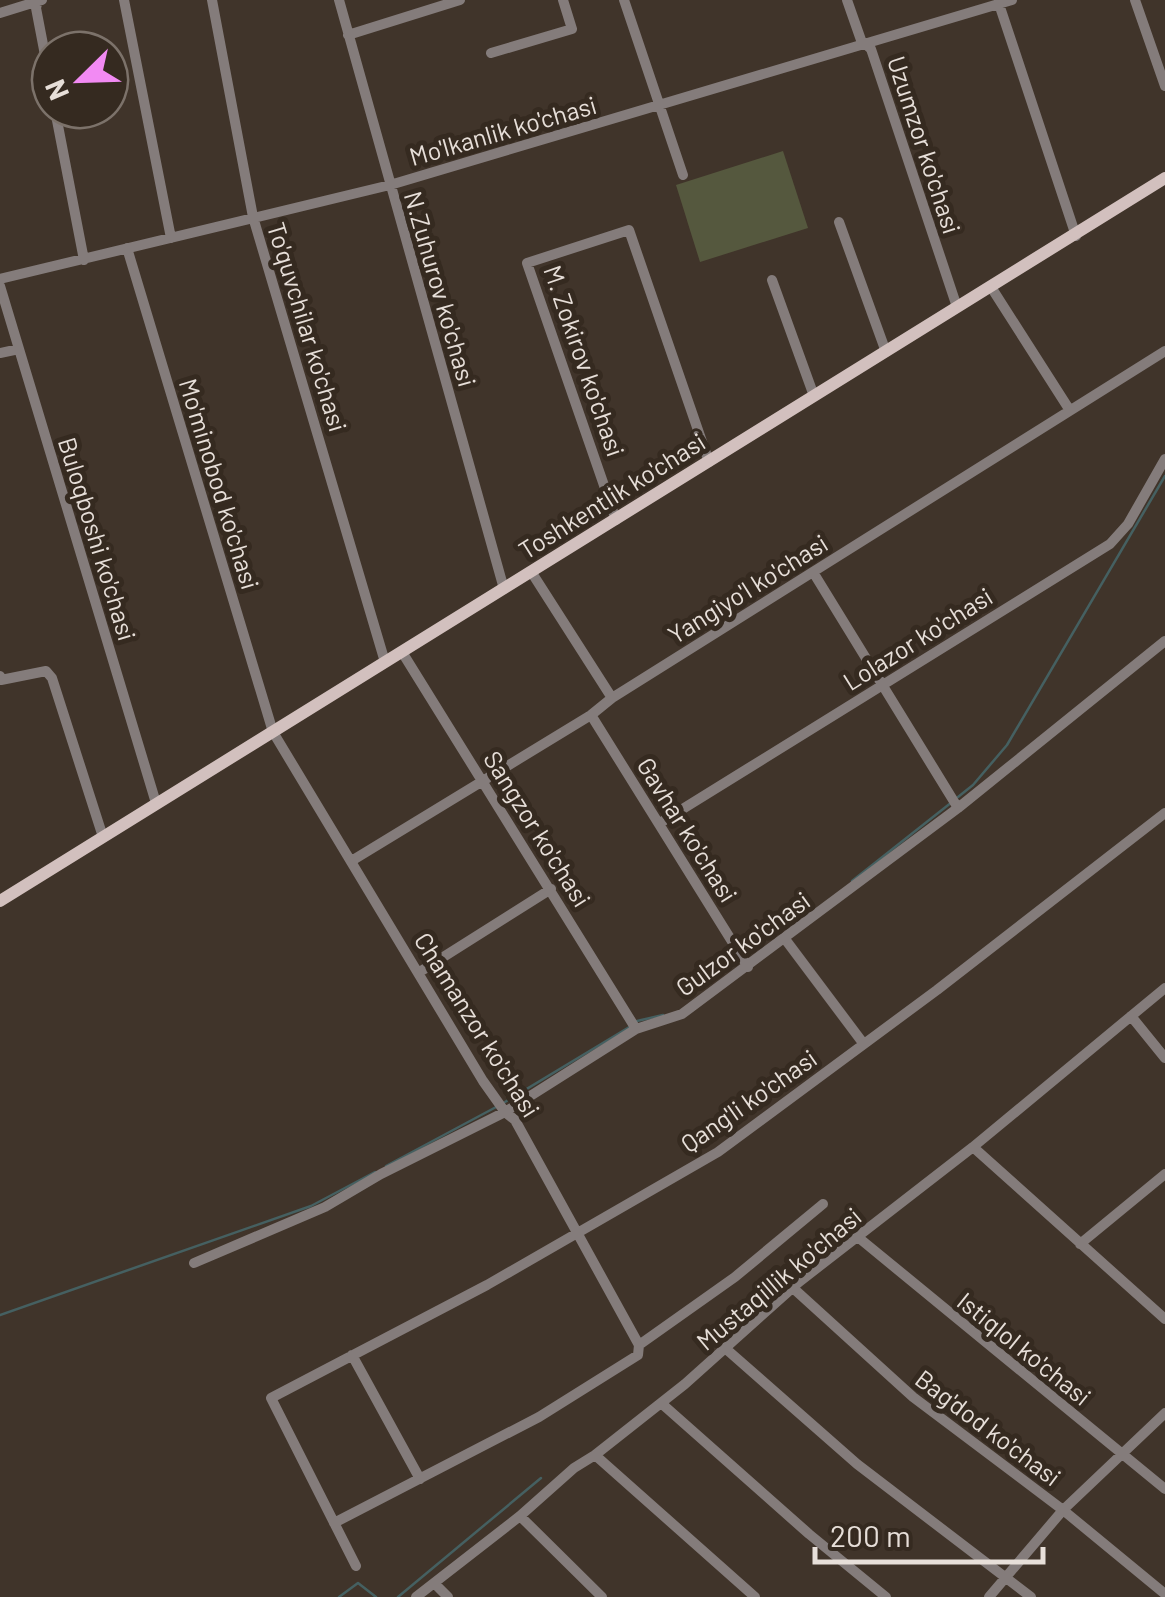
<svg xmlns="http://www.w3.org/2000/svg" width="1165" height="1597" font-family="Barlow,sans-serif">
<rect width="100%" height="100%" fill="#40342a"/>
<path fill="#55583e" d="M 783,151 L 808,228 L 700,262 L 676,185 Z"/>
<g fill="none" stroke-linecap="round" stroke-linejoin="round">
<path stroke="#456061" stroke-width="2.5" d="M 958,797 L 973,785 L 1007,745 L 1165,476
M 852,881 L 952,802
M 637,1021 L 663,1015
M 505,1102 L 631,1026
M 386,1166 L 498,1106
M 0,1315 L 311,1206 L 375,1172
M 339,1597 L 358,1583 L 376,1597
M 398,1597 L 541,1478"/>
<path stroke="#847c7b" stroke-width="10" d="M 38,0 L 36,8 L 50,81
M 124,0 L 171,238
M 212,0 L 253,217 L 385,662
M 339,0 L 504,589
M 624,0 L 683,175
M 847,0 L 861,40 L 871,49 L 957,307
M 1135,0 L 1165,86
M 999,4 L 1076,236
M 0,13 L 42,0
M 348,35 L 460,0
M 491,53 L 572,29 L 563,0
M 55,110 L 84,260
M 839,222 L 886,352
M 127,248 L 273,732 L 483,1081 L 505,1112 L 515,1120 L 639,1345
M 0,279 L 390,185 L 1012,0
M 772,280 L 814,396
M 0,286 L 156,803
M 991,287 L 1069,409
M 0,353 L 19,349
M 616,520 L 527,263 L 629,230 L 709,462
M 813,572 L 958,808
M 532,573 L 612,698
M 402,652 L 636,1029
M 0,676 L 1,680 L 46,671 L 52,678 L 103,837
M 591,715 L 748,967
M 660,823 L 1110,544 L 1128,524 L 1165,459
M 353,860 L 591,715 L 612,698 L 1165,351
M 785,939 L 863,1043
M 418,973 L 551,889
M 1131,1016 L 1165,1058
M 973,1147 L 1165,1319
M 859,1238 L 1165,1489
M 1080,1244 L 1165,1174
M 194,1263 L 325,1207 L 381,1174 L 505,1112 L 636,1029 L 682,1014 L 958,808 L 1165,641
M 793,1288 L 913,1397 L 1063,1510 L 1165,1594
M 725,1348 L 857,1464 L 1031,1597
M 352,1355 L 420,1479
M 661,1403 L 809,1534 L 886,1597
M 595,1455 L 755,1597
M 520,1516 L 602,1597
M 334,1523 L 539,1417 L 638,1355 L 639,1345 L 735,1277 L 823,1204
M 356,1566 L 271,1398 L 487,1285 L 718,1152 L 937,990 L 1165,813
M 435,1584 L 448,1597
M 416,1597 L 520,1516 L 574,1468 L 595,1455 L 685,1384 L 799,1282 L 973,1147 L 1165,988
M 989,1597 L 1063,1510 L 1165,1413"/>
<path stroke="#d2c0be" stroke-width="12" d="M 0,901 L 1165,178"/>
</g>
<g text-anchor="middle" stroke-width="10" stroke-linejoin="round" paint-order="stroke">
<g font-size="25" fill="#e7dfd9" stroke="#352a20">
<text transform="translate(503 131) rotate(-16)" y="9">Mo'lkanlik ko'chasi</text>
<text transform="translate(924 145) rotate(72)" y="9">Uzumzor ko'chasi</text>
<text transform="translate(440 289) rotate(74)" y="9">N.Zuhurov ko'chasi</text>
<text transform="translate(307 327) rotate(73)" y="9">To'quvchilar ko'chasi</text>
<text transform="translate(584 361) rotate(71)" y="9">M. Zokirov ko'chasi</text>
<text transform="translate(219 484) rotate(73)" y="9">Mo'minobod ko'chasi</text>
<text transform="translate(612 496) rotate(-32)" y="9">Toshkentlik ko'chasi</text>
<text transform="translate(97 539) rotate(73)" y="9">Buloqboshi ko'chasi</text>
<text transform="translate(748 589) rotate(-32)" y="9">Yangiyo'l ko'chasi</text>
<text transform="translate(918 639) rotate(-32)" y="9">Lolazor ko'chasi</text>
<text transform="translate(537 829) rotate(58)" y="9">Sangzor ko'chasi</text>
<text transform="translate(687 830) rotate(58)" y="9">Gavhar ko'chasi</text>
<text transform="translate(743 944) rotate(-36)" y="9">Gulzor ko'chasi</text>
<text transform="translate(477 1025) rotate(58)" y="9">Chamanzor ko'chasi</text>
<text transform="translate(749 1101) rotate(-35)" y="9">Qang'li ko'chasi</text>
<text transform="translate(779 1279) rotate(-40)" y="9">Mustaqillik ko'chasi</text>
<text transform="translate(1024 1349) rotate(39)" y="9">Istiqlol ko'chasi</text>
<text transform="translate(988 1428) rotate(37)" y="9">Bag'dod ko'chasi</text>
</g>
</g>
<g transform="translate(80 80) rotate(247)"><circle r="48" fill="#352a20" stroke="#7c726a" stroke-width="2.5"/>
<path d="M0-8L18 38L0 25L-18 38Z" fill="#f28af3"/>
<text y="-15" font-size="28" font-weight="bold" text-anchor="middle" fill="#e7dfd9">N</text>
</g>
<path d="M815 1547v15h228v-15" fill="none" stroke="#e7dfd9" stroke-width="5"/>
<text x="830" y="1547" font-size="30" fill="#e7dfd9" stroke="#352a20" stroke-width="8" paint-order="stroke">200 m</text>
</svg>
